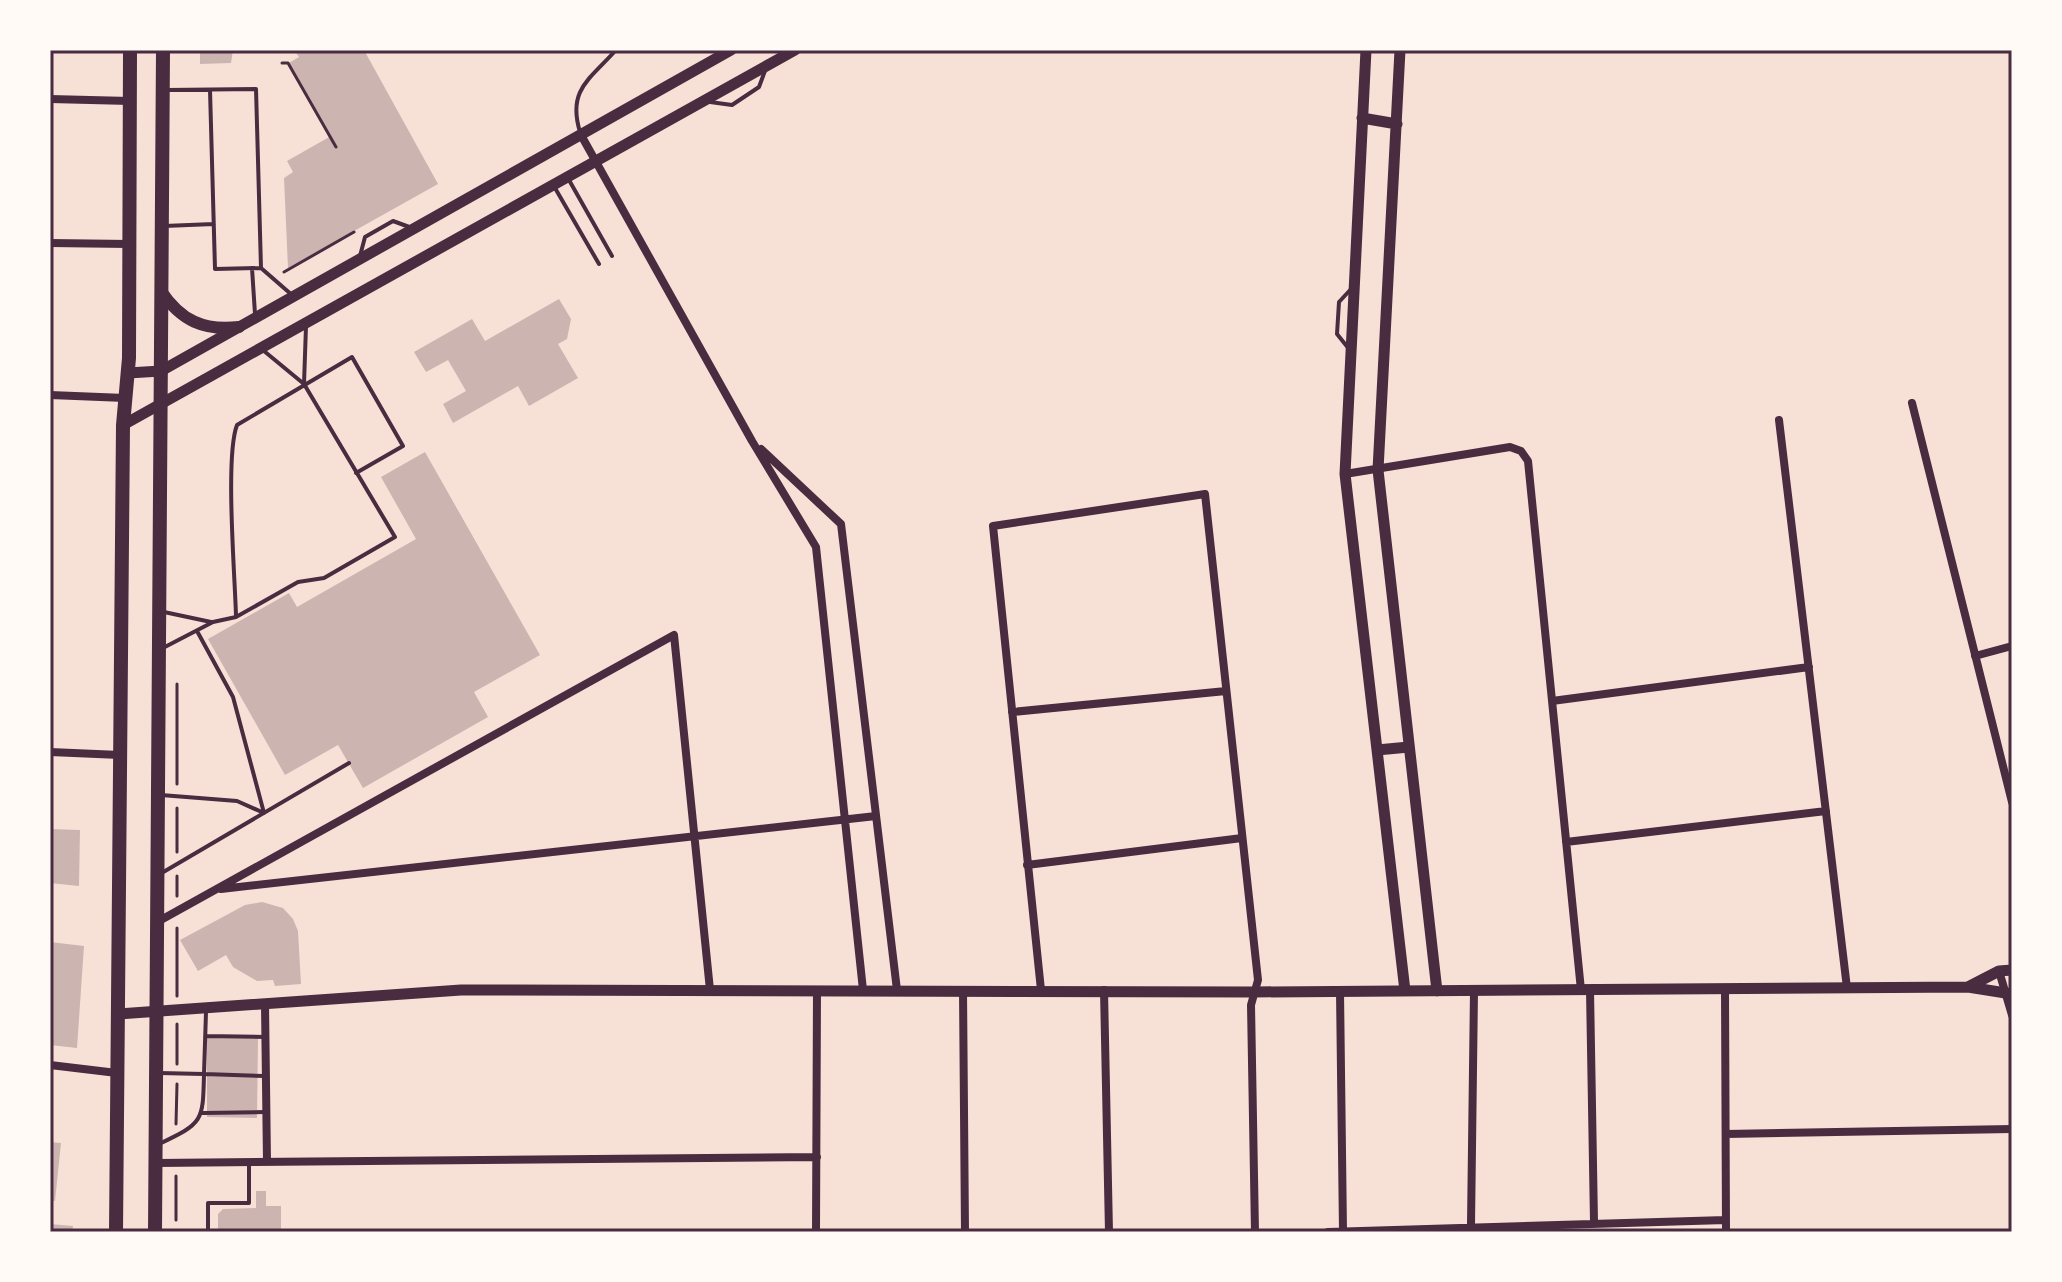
<svg xmlns="http://www.w3.org/2000/svg" width="2062" height="1282" font-family="Signika,sans-serif">
<rect width="100%" height="100%" fill="#f7e1d7"/>
<path fill="#ccb4b1" d="M 200,50 L 233,50 L 231,63 L 200,64 Z
M 294,50 L 364,50 L 438,184 L 288,268 L 284,178 L 293,172 L 287,161 L 331,136 L 289,63 L 299,57 Z
M 559,299 L 571,319 L 567,339 L 558,344 L 578,378 L 529,406 L 518,386 L 453,423 L 443,404 L 466,391 L 448,360 L 426,372 L 414,352 L 472,319 L 485,341 Z
M 425,452 L 540,655 L 474,692 L 488,717 L 363,788 L 338,745 L 285,775 L 208,639 L 289,593 L 297,607 L 416,539 L 381,477 Z
M 50,829 L 80,830 L 79,886 L 50,883 Z
M 262,902 L 283,908 L 293,919 L 298,931 L 301,984 L 275,986 L 273,980 L 257,981 L 233,967 L 226,955 L 198,971 L 180,940 L 245,905 Z
M 50,942 L 84,946 L 77,1048 L 50,1045 Z
M 207,1038 L 258,1038 L 257,1118 L 207,1117 Z
M 50,1142 L 61,1143 L 55,1201 L 50,1200 Z
M 256,1191 L 266,1191 L 266,1206 L 281,1206 L 281,1232 L 218,1232 L 218,1214 L 223,1209 L 256,1208 Z
M 50,1224 L 73,1226 L 72,1232 L 50,1232 Z"/>
<g fill="none" stroke-linecap="round" stroke-linejoin="round">
<path stroke="#4a2c40" stroke-width="3" d="M 282,63 L 288,63 L 336,147
M 284,272 L 354,232
M 177,784 L 177,684
M 177,852 L 177,808
M 177,896 L 177,876
M 177,928 L 177,996
M 177,1064 L 177,1024
M 176,1124 L 177,1084
M 176,1220 L 176,1176"/>
<path stroke="#4a2c40" stroke-width="4" d="M 166,90 L 256,89 L 261,268 L 215,269 L 210,90
M 710,102 L 732,105 L 759,87 L 766,68
M 580,132 C 567,90 590,79 616,50
M 569,180 L 612,256
M 555,188 L 599,264
M 164,226 L 214,224
M 360,256 L 365,237 L 393,221 L 412,228
M 252,268 L 255,314
M 261,268 L 292,295
M 1349,349 L 1337,334 L 1339,302 L 1352,288
M 304,384 L 306,326
M 164,612 L 211,622
M 236,616 C 235,576 225,456 237,425 L 352,357 L 403,446 L 356,473
M 197,631 L 233,697 L 264,813
M 161,649 L 213,622 L 236,617 L 298,582 L 324,578 L 395,537 L 304,384 L 264,351
M 161,795 L 237,801 L 264,813
M 160,874 L 349,763
M 205,1036 L 265,1037
M 159,1073 L 204,1074 L 206,1012
M 203,1113 L 265,1112
M 159,1144 C 203,1123 203,1122 204,1074 L 265,1076
M 159,1232 L 173,1232
M 208,1232 L 208,1203 L 249,1203 L 249,1163"/>
<path stroke="#4a2c40" stroke-width="8" d="M 50,99 L 130,101
M 581,135 L 752,441 L 816,547 L 863,990
M 50,243 L 129,244
M 50,395 L 125,398
M 1912,403 L 2012,802
M 1779,420 L 1847,988
M 761,449 L 841,524 L 897,990
M 1345,474 L 1510,447 L 1521,451 L 1528,461 L 1581,990
M 1975,656 L 2012,646
M 1552,701 L 1809,667
M 1012,712 L 1226,691
M 50,752 L 120,755
M 1566,842 L 1826,811
M 1027,865 L 1242,838
M 221,889 L 876,816
M 159,921 L 674,635 L 710,990
M 1999,971 L 2012,1015
M 1725,989 L 1726,1232
M 963,990 L 965,1232
M 1041,990 L 993,526 L 1205,494 L 1258,980 L 1251,1005 L 1255,1232
M 1104,990 L 1109,1232
M 1590,990 L 1594,1222
M 1340,991 L 1343,1232
M 265,1004 L 267,1162
M 50,1065 L 117,1073
M 1726,1134 L 2012,1129
M 157,1163 L 817,1157
M 1471,1225 L 1474,991
M 816,1232 L 817,990
M 1328,1232 L 1726,1220"/>
<path stroke="#4a2c40" stroke-width="11" d="M 1366,50 L 1345,474 L 1405,991
M 1400,50 L 1378,470 L 1437,991
M 1362,118 L 1397,124
M 128,373 L 161,371 L 731,50
M 123,425 L 795,50
M 1377,750 L 1409,747
M 1968,987 L 1999,971 L 2012,970
M 118,1014 L 461,990 L 1254,992 L 1968,987 L 2012,994"/>
<path stroke="#4a2c40" stroke-width="12" d="M 161,291 C 181,321 204,331 239,327"/>
<path stroke="#4a2c40" stroke-width="14" d="M 116,1232 L 123,425 L 129,358 L 130,50
M 155,1232 L 163,50"/>
</g>
<rect width="2062" height="1282" fill="none" stroke="#fffaf5" stroke-width="104"/>
<rect x="52" y="52" width="1958" height="1178" fill="none" stroke="#4a2c40" stroke-width="3"/>
</svg>
